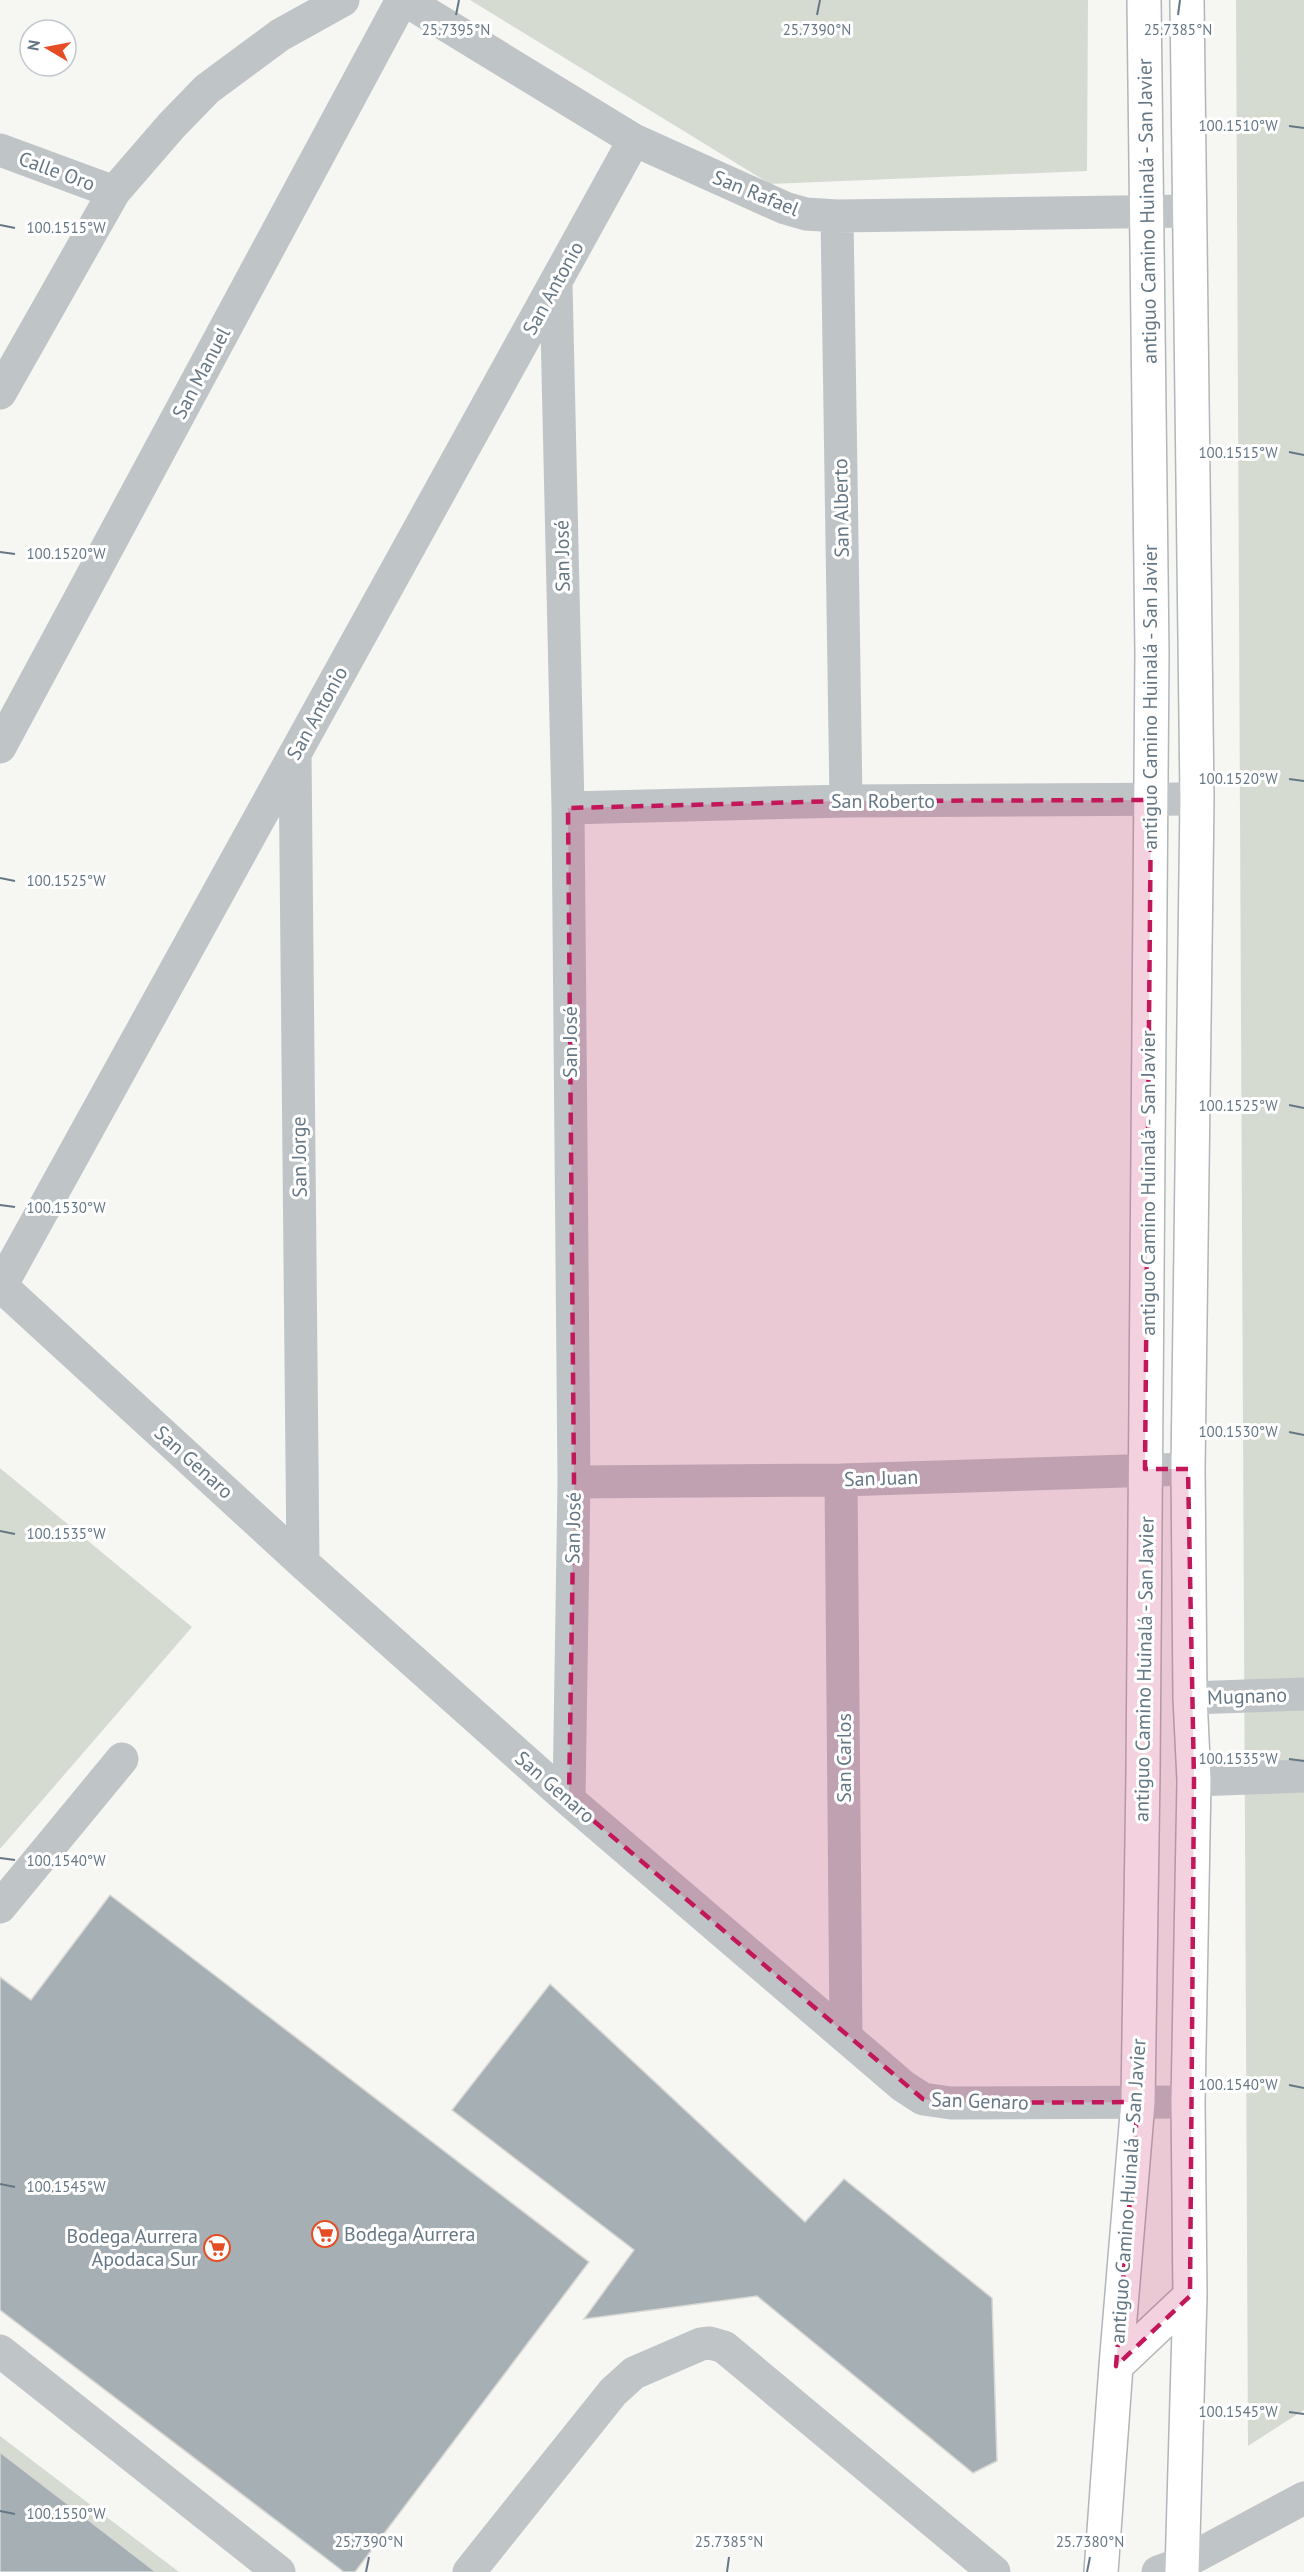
<svg xmlns="http://www.w3.org/2000/svg" width="1304" height="2572" font-family="'PT Sans',sans-serif">
<rect width="100%" height="100%" fill="#f6f6f3"/>
<path fill="#d6dbd2" d="M 470,0 L 1088,0 L 1087,171 L 770,184 Z
M 1236,0 L 1304,0 L 1304,2410 L 1248,2446 Z
M 0,1468 L 192,1627 L 0,1849 Z
M 0,2436 L 179,2572 L 0,2572 Z"/>
<path fill="#a6afb4" stroke="#d8d8d5" stroke-width="1.5" d="M 110,1895 L 589,2262 L 355,2572 L 344,2572 L 0,2310 L 0,1977 L 31,2000 Z
M 550,1984 L 805,2222 L 844,2179 L 992,2298 L 997,2461 L 973,2473 L 757,2296 L 584,2319 L 634,2250 L 452,2110 Z
M 0,2452 L 156,2572 L 0,2572 Z"/>
<g fill="none" stroke-linecap="round" stroke-linejoin="round">
<defs>
<path id="major" d="M 1116,2366 L 1138,2102 L 1143,1773 L 1152,653 L 1144,0
M 1101,2572 L 1116,2366 L 1190,2296
M 1182,2572 L 1190,2296 L 1188,2102 L 1194,1780 L 1190,1698 L 1188,1469 L 1197,799 L 1187,0"/>
</defs>
<use href="#major" stroke="#b1b6ba" stroke-width="36"/>
<path stroke="#bfc4c7" stroke-width="33" d="M 405,0 L 634,140 L 785,208 L 806,214 L 837,216 L 1189,211
M 0,150 L 114,192
M 837,216 L 846,801
M 556,284 L 568,808 L 574,1482 L 569,1800
M 0,393 L 114,192 L 172,125 L 207,89 L 280,35 L 343,0
M 0,747 L 402,0
M 295,754 L 303,1563
M 568,808 L 846,801 L 1197,799
M 0,1285 L 303,1563 L 569,1800 L 903,2086 L 923,2099 L 951,2103 L 1188,2102
M 1,1286 L 634,140
M 841,1480 L 846,2036
M 574,1482 L 841,1480 L 1188,1469
M 1190,1698 L 1304,1694
M 1194,1780 L 1304,1776
M 0,1907 L 122,1759
M 0,2351 L 279,2572
M 469,2572 L 613,2392 L 634,2373 L 701,2344 L 710,2343 L 724,2347 L 994,2572
M 1158,2572 L 1183,2563 L 1304,2498"/>
<use href="#major" stroke="#fff" stroke-width="33"/>
</g>
<path fill="#c2185b" fill-opacity="0.2" stroke="#c2185b" stroke-width="4.5" stroke-dasharray="12 8" stroke-linejoin="round" d="M 1151,800 L 1145,1469 L 1188,1469 L 1194,1780 L 1190,2296 L 1116,2366 L 1138,2102 L 951,2103 L 923,2099 L 569,1800 L 574,1482 L 568,808 L 846,801 Z"/>
<path fill="none" stroke="#657784" stroke-width="2" d="M 456,15 L 459,0M 817,15 L 820,0M 1178,15 L 1180,0M 1289,126 L 1304,128M 0,225 L 15,228M 1289,452 L 1304,455M 0,552 L 15,554M 1289,779 L 1304,781M 0,878 L 15,881M 1289,1105 L 1304,1108M 0,1205 L 15,1207M 1289,1432 L 1304,1435M 0,1531 L 15,1534M 1289,1759 L 1304,1761M 0,1858 L 15,1860M 1289,2085 L 1304,2088M 0,2184 L 15,2187M 1289,2412 L 1304,2414M 0,2511 L 15,2514M 366,2572 L 369,2557M 727,2572 L 729,2557M 1087,2572 L 1090,2557"/>
<defs>
<symbol id="supermarket-ring" viewBox="-11 -11 22 22"><circle r="9.5" fill="#fff" stroke="#e54d24" stroke-width="1.5"/><path d="M-6-5.5h2.5l.6 2H6L4.5 2H-2.5L-4.4-4H-6ZM-1.5 3.2a1.3 1.3 0 1 0 .1 0ZM3 3.2a1.3 1.3 0 1 0 .1 0Z" fill="#e54d24"/></symbol>
</defs>
<g fill-rule="evenodd">
<use href="#supermarket-ring" x="310" y="2219" width="30" height="30"/>
<use href="#supermarket-ring" x="202" y="2233" width="30" height="30"/>
</g>
<g text-anchor="middle" stroke-width="6" stroke-linejoin="round" paint-order="stroke">
<g font-size="20" fill="#657784" stroke="#fff">
<text transform="translate(57 171) rotate(20)" y="7">Calle Oro</text>
<text transform="translate(756 193) rotate(22)" y="7">San Rafael</text>
<text transform="translate(1147 211) rotate(-91)" y="7">antiguo Camino Huinalá - San Javier</text>
<text transform="translate(553 288) rotate(-61)" y="7">San Antonio</text>
<text transform="translate(201 373) rotate(-62)" y="7">San Manuel</text>
<text transform="translate(841 508) rotate(-91)" y="7">San Alberto</text>
<text transform="translate(562 556) rotate(-91)" y="7">San José</text>
<text transform="translate(1150 697) rotate(-90)" y="7">antiguo Camino Huinalá - San Javier</text>
<text transform="translate(317 713) rotate(-61)" y="7">San Antonio</text>
<text x="883" y="808">San Roberto</text>
<text transform="translate(570 1042) rotate(-90)" y="7">San José</text>
<text transform="translate(299 1157) rotate(-91)" y="7">San Jorge</text>
<text transform="translate(1148 1183) rotate(-90)" y="7">antiguo Camino Huinalá - San Javier</text>
<text transform="translate(194 1462) rotate(42)" y="7">San Genaro</text>
<text transform="translate(881 1478) rotate(-2)" y="7">San Juan</text>
<text transform="translate(573 1528) rotate(-89)" y="7">San José</text>
<text transform="translate(1144 1669) rotate(-89)" y="7">antiguo Camino Huinalá - San Javier</text>
<text transform="translate(1247 1696) rotate(-2)" y="7">Mugnano</text>
<text transform="translate(844 1758) rotate(-90)" y="7">San Carlos</text>
<text transform="translate(555 1787) rotate(41)" y="7">San Genaro</text>
<text transform="translate(980 2101) rotate(2)" y="7">San Genaro</text>
<text transform="translate(1128 2191) rotate(-86)" y="7">antiguo Camino Huinalá - San Javier</text>
</g>
<g font-size="20" fill="#657784" stroke="#fff" text-anchor="start">
<text x="344" y="2241">Bodega Aurrera</text>
<text x="198" y="2243" text-anchor="end">Bodega Aurrera<tspan x="198" dy="23">Apodaca Sur</tspan></text>
</g>
</g>
<g font-size="15" text-anchor="middle" fill="#657784" stroke="#fff" stroke-width="6" stroke-linejoin="round" paint-order="stroke">
<text x="456" y="35">25.7395°N</text>
<text x="817" y="35">25.7390°N</text>
<text x="1178" y="35">25.7385°N</text>
<text x="1238" y="131">100.1510°W</text>
<text x="66" y="233">100.1515°W</text>
<text x="1238" y="458">100.1515°W</text>
<text x="66" y="559">100.1520°W</text>
<text x="1238" y="784">100.1520°W</text>
<text x="66" y="886">100.1525°W</text>
<text x="1238" y="1111">100.1525°W</text>
<text x="66" y="1213">100.1530°W</text>
<text x="1238" y="1437">100.1530°W</text>
<text x="66" y="1539">100.1535°W</text>
<text x="1238" y="1764">100.1535°W</text>
<text x="66" y="1866">100.1540°W</text>
<text x="1238" y="2090">100.1540°W</text>
<text x="66" y="2192">100.1545°W</text>
<text x="1238" y="2417">100.1545°W</text>
<text x="66" y="2519">100.1550°W</text>
<text x="369" y="2547">25.7390°N</text>
<text x="729" y="2547">25.7385°N</text>
<text x="1090" y="2547">25.7380°N</text>
</g>
<g transform="translate(48 48) rotate(280)"><circle r="28" fill="#ffffff" stroke="#c1c9ce" stroke-width="1.5"/>
<path d="M0-4.5L10 22L0 15L-10 22Z" fill="#e54d24"/>
<text y="-9" font-size="16" font-weight="bold" text-anchor="middle" fill="#657784">N</text>
</g>
</svg>
